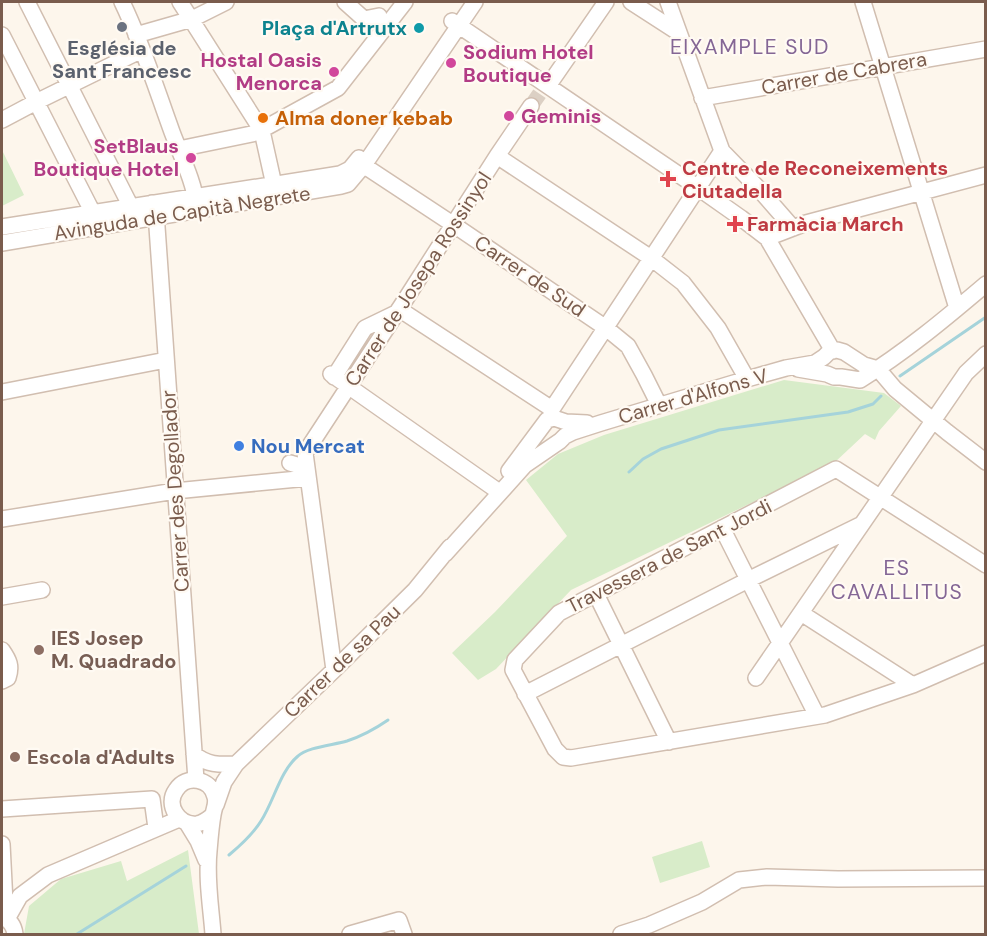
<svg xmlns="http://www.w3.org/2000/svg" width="987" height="936" font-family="'DM Sans',sans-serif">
<rect width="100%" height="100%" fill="#fdf6ec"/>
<path fill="#d8ecc9" d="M 2,150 L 24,195 L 2,206 Z
M 784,380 L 884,393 L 901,406 L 879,431 L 875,440 L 865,434 L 834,463 L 571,590 L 496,669 L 478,680 L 452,653 L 495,612 L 567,536 L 526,480 L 558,454 L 604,435 Z
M 702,841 L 710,867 L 660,883 L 652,857 Z
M 188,850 L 199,934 L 24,934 L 29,906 L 61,879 L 121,861 L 127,881 Z"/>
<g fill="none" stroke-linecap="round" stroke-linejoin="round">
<path stroke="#a5d3da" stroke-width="3" d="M 900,376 L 986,317
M 629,472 L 643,459 L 661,449 L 719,430 L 848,412 L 873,404 L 881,396
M 229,855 C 241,845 253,834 261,821 C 274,801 280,771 298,756 C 307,747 334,745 347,741 C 362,736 375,729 388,720
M 77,934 L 186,866"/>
<path stroke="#dcd0c4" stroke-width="15" stroke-dasharray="15 8" stroke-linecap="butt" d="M 531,106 L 542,90"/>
<defs>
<path id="minor" d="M 27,2 L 131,207
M 122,2 C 142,43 156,88 172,132 C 181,156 194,181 197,207
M 180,2 L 262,131 L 276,194
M 345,2 L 364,19 L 379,16
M 631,2 L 679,33
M 668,2 L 722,151
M 863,2 L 957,308
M 452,21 L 697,187 L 741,218 L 767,238 L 806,223 L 986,175
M 2,35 L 93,213 L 94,220
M 136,35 L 192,19 L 226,2
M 548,86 L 606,2
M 702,98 L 986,49
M 2,120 L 36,102 L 142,50
M 179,149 L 256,133 L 338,88 L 405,2
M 497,156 L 651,258 L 683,283 L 718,328 L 747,379
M 357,161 L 454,225 L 606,328 L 628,346 L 644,375 L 659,405
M 152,203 L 156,217 L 157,227 L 196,780
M 2,227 L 340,174 L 350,169 L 359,158
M 767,238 L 833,351
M 2,243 L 341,186 L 348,184 L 364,165 L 475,2
M 399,309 L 552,409
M 798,369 L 827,374 L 834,377 L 841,377 L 860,380 C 904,353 946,318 986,284
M 331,374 L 495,489
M 334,377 L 365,328 L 396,313
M 2,392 L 166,360
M 550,419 L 552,409 L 722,151 L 758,188 L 793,228
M 290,463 L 307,468
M 509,471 L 547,420 L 554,418 L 566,422 L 587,423
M 2,519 L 175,491 L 308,478
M 722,528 L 817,716
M 445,554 L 525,465 L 560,441 L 565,436 L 573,432 L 601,423 L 747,379 L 786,368 L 815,363 L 824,357 L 830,351 L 837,350 L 844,352 L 864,365 L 878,369 L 895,389 L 947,432 L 986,462
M 986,565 L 836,469 L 559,613 L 515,660 L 513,670 L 555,749 L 563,757 L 571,758 L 825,715 L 913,685 L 986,653
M 596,594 L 669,742
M 2,597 L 42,590
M 801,613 L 913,685
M 2,650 C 9,660 12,666 8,678 L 2,681
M 334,670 L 305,453 L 407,297 L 497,156 L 531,106
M 756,678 L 966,373 L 986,354
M 525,694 L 748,580 L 860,525
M 194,754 C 207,765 219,765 236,764
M 216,805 L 224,782 L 236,764 L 334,670 L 415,590 L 450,547
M 2,809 L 152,799 L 156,828
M 213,815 C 208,819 204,823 197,824 C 179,826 165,805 176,790 C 186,774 211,778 215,797 C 217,803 214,808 213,815 C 211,826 210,839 209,851 C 206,879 211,907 213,934
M 187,823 L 198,841 L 206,860
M 2,844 L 5,903 L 2,911
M 2,917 C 10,920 14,926 15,934
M 7,919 L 20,896 L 48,875 L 179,819
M 350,934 L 399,920 L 404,934
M 621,934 L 649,925 L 702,902 L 739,880 L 767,877 L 838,879 L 986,878"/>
</defs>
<use href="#minor" stroke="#d1beb0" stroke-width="18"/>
<use href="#minor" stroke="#fff" stroke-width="15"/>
</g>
<circle fill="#6b7280" stroke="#fffaf3" stroke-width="2" cx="122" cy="27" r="6"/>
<circle fill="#0f9aa8" stroke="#fffaf3" stroke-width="2" cx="419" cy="28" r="6"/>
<g fill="#d1479c" stroke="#fffaf3" stroke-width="2">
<circle cx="451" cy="63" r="6"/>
<circle cx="334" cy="72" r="6"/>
<circle cx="509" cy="116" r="6"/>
<circle cx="191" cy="158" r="6"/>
</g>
<circle fill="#e8710a" stroke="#fffaf3" stroke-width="2" cx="263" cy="118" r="6"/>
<g fill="#e0444e" stroke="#fffaf3" stroke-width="2">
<path d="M665 170h6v6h6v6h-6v6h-6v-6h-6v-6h6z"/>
<path d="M732 215h6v6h6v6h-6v6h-6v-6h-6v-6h6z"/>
</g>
<circle fill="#3f7fe0" stroke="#fffaf3" stroke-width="2" cx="239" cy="446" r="6"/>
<g fill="#8d6e63" stroke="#fffaf3" stroke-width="2">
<circle cx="39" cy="650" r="6"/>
<circle cx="15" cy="757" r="6"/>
</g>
<g text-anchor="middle" stroke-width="4.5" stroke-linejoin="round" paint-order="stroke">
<g font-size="20" font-weight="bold" fill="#0d838f" stroke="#fffaf3" text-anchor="end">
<text x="407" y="35">Plaça d'Artrutx</text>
</g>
<g font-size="20" font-weight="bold" fill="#5b616d" stroke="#fffaf3">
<text x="122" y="55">Església de<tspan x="122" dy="23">Sant Francesc</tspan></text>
</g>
<g font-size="20" font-weight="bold" fill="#b23c85" stroke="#fffaf3" text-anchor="start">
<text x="463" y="59">Sodium Hotel<tspan x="463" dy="23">Boutique</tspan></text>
<text x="322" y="67" text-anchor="end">Hostal Oasis<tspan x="322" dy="23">Menorca</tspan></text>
<text x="521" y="123">Geminis</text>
<text x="179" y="153" text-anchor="end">SetBlaus<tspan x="179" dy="23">Boutique Hotel</tspan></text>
</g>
<g font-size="20" fill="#7a5c4d" stroke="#fffaf3">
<text transform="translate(844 73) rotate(-10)" y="7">Carrer de Cabrera</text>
<text transform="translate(182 213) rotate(-9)" y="7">Avinguda de Capità Negrete</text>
<text transform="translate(530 276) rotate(34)" y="7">Carrer de Sud</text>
<text transform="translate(418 279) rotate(-57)" y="7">Carrer de Josepa Rossinyol</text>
<text transform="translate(693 396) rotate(-16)" y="7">Carrer d'Alfons V</text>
<text transform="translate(175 491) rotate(-94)" y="7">Carrer des Degollador</text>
<text transform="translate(669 556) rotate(-27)" y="7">Travessera de Sant Jordi</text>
<text transform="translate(342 661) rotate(-44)" y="7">Carrer de sa Pau</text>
</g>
<g font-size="20" font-weight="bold" fill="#c56008" stroke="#fffaf3" text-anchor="start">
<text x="275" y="125">Alma doner kebab</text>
</g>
<g font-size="20" font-weight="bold" fill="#be3a42" stroke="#fffaf3" text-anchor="start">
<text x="682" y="175">Centre de Reconeixements<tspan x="682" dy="23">Ciutadella</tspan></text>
<text x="747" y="231">Farmàcia March</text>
</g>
<g font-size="20" font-weight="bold" fill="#366cbe" stroke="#fffaf3" text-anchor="start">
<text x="251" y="453">Nou Mercat</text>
</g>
<g font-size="20" font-weight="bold" fill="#785e54" stroke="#fffaf3" text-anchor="start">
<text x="51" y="645">IES Josep<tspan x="51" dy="23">M. Quadrado</tspan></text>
<text x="27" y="764">Escola d'Adults</text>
</g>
<g font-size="21" letter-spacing="1.5" fill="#846695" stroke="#fffaf3">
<text x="750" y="54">EIXAMPLE SUD</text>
<text x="897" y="575">ES<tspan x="897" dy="24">CAVALLITUS</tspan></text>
</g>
</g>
<rect width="987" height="936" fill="none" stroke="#7a5c4d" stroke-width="6"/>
</svg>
